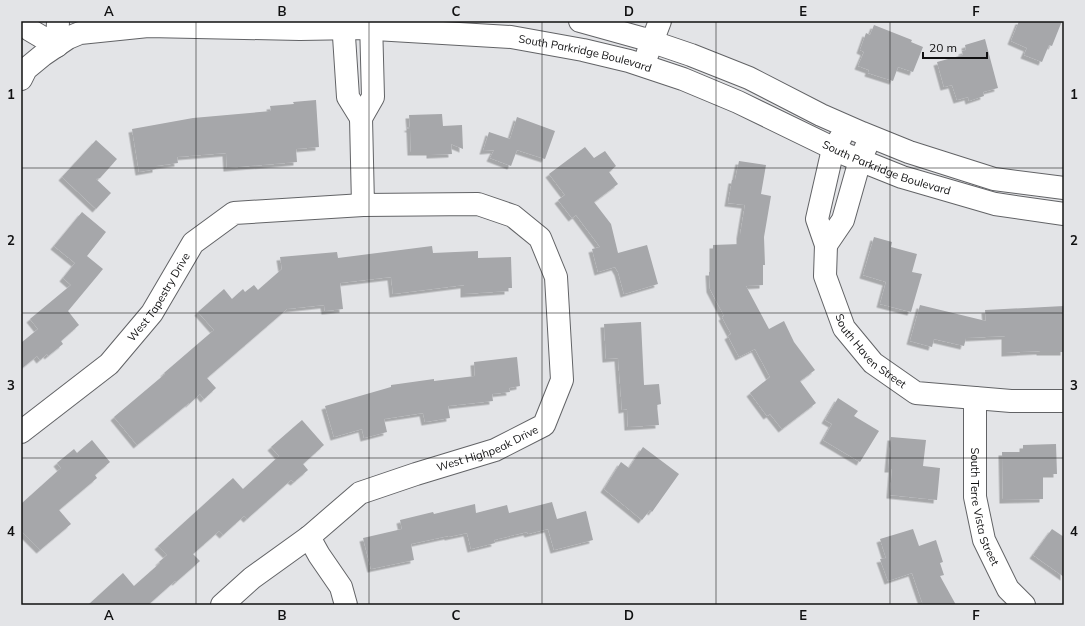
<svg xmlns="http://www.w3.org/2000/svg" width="1085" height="626" font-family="Mulish,sans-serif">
<defs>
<filter id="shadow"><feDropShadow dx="-3.5" dy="3.5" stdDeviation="0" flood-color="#0004"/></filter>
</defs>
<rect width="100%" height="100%" fill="#e3e4e7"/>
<path fill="#a6a7aa" filter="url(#shadow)" d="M 1019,21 L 1062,21 L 1052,46 L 1049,45 L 1042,62 L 1024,55 L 1027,48 L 1011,41 Z
M 874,25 L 912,40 L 911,42 L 923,47 L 913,72 L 898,67 L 893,81 L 868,73 L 869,70 L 858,66 L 864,52 L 860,50 L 866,33 L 870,35 Z
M 985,39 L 998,88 L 983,92 L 984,96 L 969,101 L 968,97 L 957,100 L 952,85 L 944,87 L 937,62 L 963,55 L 962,51 L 966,50 L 965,45 Z
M 316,100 L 319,147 L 296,149 L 297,162 L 227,168 L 226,153 L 177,157 L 178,163 L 156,166 L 156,169 L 139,172 L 132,129 L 193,118 L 271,111 L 270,106 L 294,104 L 293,102 Z
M 442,114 L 443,126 L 462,125 L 463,149 L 451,144 L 452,154 L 430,155 L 430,152 L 411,152 L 410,129 L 407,128 L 410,127 L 409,115 Z
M 517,117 L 555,131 L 545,159 L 517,150 L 511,166 L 490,158 L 494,150 L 483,151 L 489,132 L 510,139 Z
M 96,140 L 117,159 L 100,178 L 96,179 L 111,193 L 96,209 L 62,177 Z
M 585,147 L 594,158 L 605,151 L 616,166 L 609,172 L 618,184 L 594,202 L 611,224 L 618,253 L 647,245 L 658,284 L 624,294 L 618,272 L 615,267 L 598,272 L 592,249 L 600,247 L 576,215 L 572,218 L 558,200 L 565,195 L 549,174 Z
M 739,161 L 766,165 L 761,194 L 771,196 L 764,237 L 765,265 L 763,265 L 763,285 L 746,286 L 769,329 L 784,321 L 794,342 L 815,370 L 800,381 L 816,403 L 782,429 L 770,414 L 767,416 L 750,393 L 770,377 L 755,349 L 739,357 L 728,336 L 731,334 L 722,317 L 724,316 L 710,289 L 709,272 L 713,272 L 713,245 L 740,244 L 740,235 L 745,205 L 728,203 L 732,180 L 735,180 Z
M 82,212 L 106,232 L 87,256 L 103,269 L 68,311 L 79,325 L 61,341 L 63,344 L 48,356 L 47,354 L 40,360 L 37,356 L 21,369 L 21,343 L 38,329 L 30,319 L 71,285 L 63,278 L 75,263 L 54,246 Z
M 874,237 L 892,242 L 891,247 L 917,254 L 912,272 L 922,274 L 911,312 L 880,304 L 886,282 L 863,275 Z
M 432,246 L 433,253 L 478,251 L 478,258 L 511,257 L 512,288 L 508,288 L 508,291 L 464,294 L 464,285 L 393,294 L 391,277 L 340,283 L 343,309 L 325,311 L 324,305 L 287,309 L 207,378 L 216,388 L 204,399 L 200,394 L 189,404 L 189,403 L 137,445 L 114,417 L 165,374 L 164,373 L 214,330 L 198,312 L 224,289 L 232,299 L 243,289 L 245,292 L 254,285 L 258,290 L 282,269 L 280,257 L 337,252 L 338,258 Z
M 920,305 L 986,321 L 985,310 L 1064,306 L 1064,352 L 1040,352 L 1040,351 L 1005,353 L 1005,336 L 966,338 L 964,346 L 934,339 L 932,347 L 910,341 Z
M 641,322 L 644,385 L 659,384 L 661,404 L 657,405 L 659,425 L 628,427 L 627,409 L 622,410 L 618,358 L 606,359 L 604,324 Z
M 517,357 L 520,386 L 509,388 L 510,392 L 492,394 L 493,401 L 448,406 L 450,418 L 425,422 L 423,413 L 384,419 L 387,432 L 364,438 L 362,429 L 334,437 L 325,406 L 391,387 L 391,385 L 434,379 L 434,381 L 475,376 L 474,362 Z
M 838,398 L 858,411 L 854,416 L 879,431 L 860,462 L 823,440 L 832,424 L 825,420 Z
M 302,420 L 324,445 L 303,464 L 308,470 L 294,482 L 291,480 L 247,519 L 244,516 L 223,535 L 219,531 L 193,554 L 200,561 L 176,582 L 175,581 L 148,605 L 88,605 L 123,573 L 134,586 L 160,563 L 159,562 L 167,555 L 158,546 L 233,478 L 243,489 L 279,456 L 271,447 Z
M 891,437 L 926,440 L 923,466 L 940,468 L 937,500 L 890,495 L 892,469 L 888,469 Z
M 92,440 L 110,462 L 95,475 L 97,478 L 59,510 L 71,524 L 40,550 L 21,531 L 21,504 L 61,468 L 57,463 L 74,449 L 77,453 Z
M 1056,444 L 1057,474 L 1043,474 L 1043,499 L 1003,500 L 1002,452 L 1023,452 L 1023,445 Z
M 643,447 L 679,474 L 652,512 L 650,510 L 642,520 L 604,489 L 621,462 L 629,468 Z
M 552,502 L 557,519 L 586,511 L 593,540 L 554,550 L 548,529 L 528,534 L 527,532 L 494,540 L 495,543 L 471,549 L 467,533 L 448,537 L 448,536 L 411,544 L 414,560 L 371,569 L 363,538 L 402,529 L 400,520 L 433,512 L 434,514 L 475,504 L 476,513 L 507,505 L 509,513 Z
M 913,529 L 919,546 L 936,540 L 943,562 L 940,563 L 944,575 L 940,576 L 956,605 L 923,605 L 912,573 L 888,581 L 880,559 L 886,558 L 880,539 Z
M 1052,529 L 1064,537 L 1064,577 L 1033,555 Z"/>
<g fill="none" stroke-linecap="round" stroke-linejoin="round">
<defs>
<g id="minor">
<path d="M 24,21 L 30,30 L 57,46 L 58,21"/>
<path d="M 343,21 L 348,97 L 361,118"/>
<path d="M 580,21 L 641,38 L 691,55 L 749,78 L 821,115 L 862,133 L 909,152 L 994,179 L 1064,188"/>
<path d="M 647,55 L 660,21"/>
<path id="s1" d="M 21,79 L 26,69 L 43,55 L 68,38 L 80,33 L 148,26 L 300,29 L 358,28 L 511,37 L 583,50 L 629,61 L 683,79 L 738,102 L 847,155 L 902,177 L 995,204 L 1064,214"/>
<path d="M 361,118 L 373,97 L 371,21"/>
<path id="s2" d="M 841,137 L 833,149 L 817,219 L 826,245 L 825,276 L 844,328 L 873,363 L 916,393 L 1011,401 L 1064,401"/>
<path d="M 826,245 L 843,220 L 860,160 L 866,147"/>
<path id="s3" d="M 975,398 L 975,497 L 984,540 L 1008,589 L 1024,605"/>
<path id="s4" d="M 21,432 L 109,364 L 152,313 L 193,243 L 234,213 L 363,205"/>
<path d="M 309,537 L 319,555 L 341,587 L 346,605"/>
<path id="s5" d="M 222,605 L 252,578 L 309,537 L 360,493 L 416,474 L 495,450 L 544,425 L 562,380 L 556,277 L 540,238 L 513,216 L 478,204 L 363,205 L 361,118"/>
</g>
</defs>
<use href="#minor" stroke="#626366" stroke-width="24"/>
<use href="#minor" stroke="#fff" stroke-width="22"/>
</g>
<path fill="none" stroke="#101011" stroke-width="1" stroke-opacity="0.55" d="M 196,21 L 196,605M 369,21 L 369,605M 542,21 L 542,605M 716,21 L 716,605M 890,21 L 890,605M 21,168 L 1064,168M 21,313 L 1064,313M 21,458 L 1064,458"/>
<g text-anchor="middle" stroke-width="4" stroke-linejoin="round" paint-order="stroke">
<g font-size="11" fill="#101011" stroke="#e3e4e7">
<text dy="4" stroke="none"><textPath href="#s1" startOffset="584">South Parkridge Boulevard</textPath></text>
<text dy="4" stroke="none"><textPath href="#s1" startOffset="908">South Parkridge Boulevard</textPath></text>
<text dy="4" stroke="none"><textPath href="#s4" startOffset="195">West Tapestry Drive</textPath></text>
<text dy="4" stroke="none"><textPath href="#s2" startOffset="235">South Haven Street</textPath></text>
<text dy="4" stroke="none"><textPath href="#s5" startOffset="313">West Highpeak Drive</textPath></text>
<text dy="4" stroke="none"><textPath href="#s3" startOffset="110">South Terre Vista Street</textPath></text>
</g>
</g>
<rect width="1085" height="626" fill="none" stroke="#e3e4e7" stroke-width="44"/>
<path d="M923 52v6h64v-6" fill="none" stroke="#101011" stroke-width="2"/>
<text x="929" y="52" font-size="12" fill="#101011" stroke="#e3e4e7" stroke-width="3" paint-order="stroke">20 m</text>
<rect x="22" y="22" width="1041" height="582" fill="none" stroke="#101011" stroke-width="1.5"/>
<g font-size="13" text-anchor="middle" font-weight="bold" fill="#101011">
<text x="109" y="16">A</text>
<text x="282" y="16">B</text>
<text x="456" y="16">C</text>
<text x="629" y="16">D</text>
<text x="803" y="16">E</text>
<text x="976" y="16">F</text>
<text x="11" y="99">1</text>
<text x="1074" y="99">1</text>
<text x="11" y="245">2</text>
<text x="1074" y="245">2</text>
<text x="11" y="390">3</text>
<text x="1074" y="390">3</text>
<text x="11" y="536">4</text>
<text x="1074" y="536">4</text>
<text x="109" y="620">A</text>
<text x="282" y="620">B</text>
<text x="456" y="620">C</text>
<text x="629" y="620">D</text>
<text x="803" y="620">E</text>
<text x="976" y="620">F</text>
</g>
</svg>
